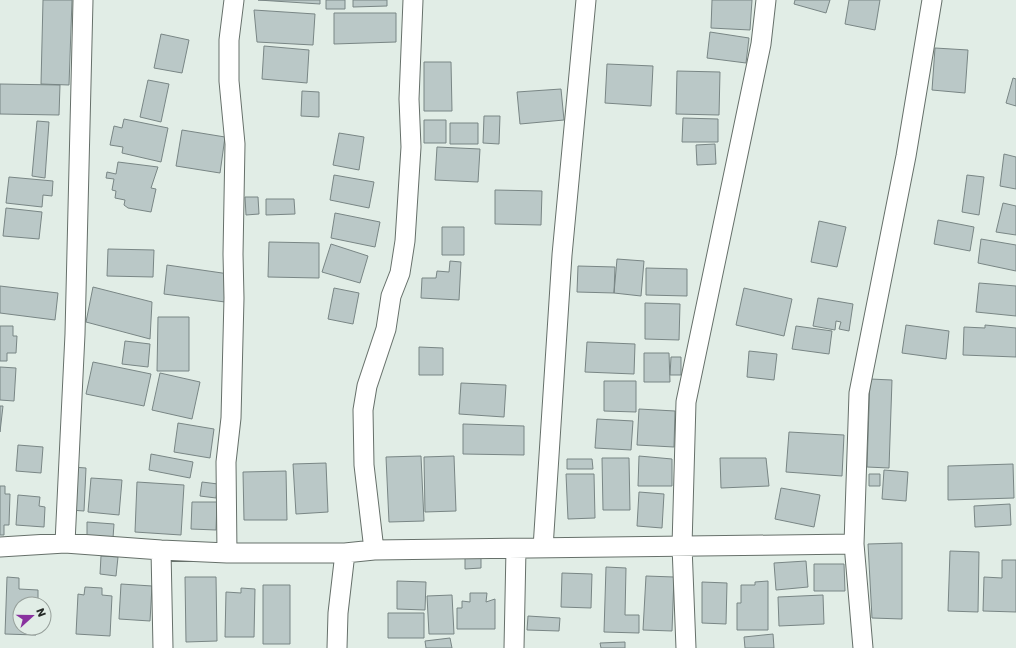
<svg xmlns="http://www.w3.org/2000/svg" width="1016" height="648" font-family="Poppins,sans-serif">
<rect width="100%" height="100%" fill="#e1ede6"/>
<path fill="#bac8c7" stroke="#798685" d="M 43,0 L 72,0 L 69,85 L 41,84 Z
M 258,0 L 320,0 L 320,4 Z
M 326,0 L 345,0 L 345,9 L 326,9 Z
M 353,0 L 387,0 L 387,6 L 353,7 Z
M 712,0 L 752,0 L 750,30 L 711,28 Z
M 795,0 L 830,0 L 826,13 L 794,4 Z
M 849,0 L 880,0 L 875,30 L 845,24 Z
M 254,10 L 315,14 L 313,45 L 257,42 Z
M 334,13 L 396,13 L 396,42 L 334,44 Z
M 710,32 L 749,38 L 746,63 L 707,58 Z
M 161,34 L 189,40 L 182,73 L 154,68 Z
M 264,46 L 309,50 L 307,83 L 262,79 Z
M 935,48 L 968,50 L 965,93 L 932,90 Z
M 424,62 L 451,62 L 452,111 L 424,111 Z
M 607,64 L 653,66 L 651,106 L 605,103 Z
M 677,71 L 720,72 L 719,115 L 676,114 Z
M 1013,78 L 1016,79 L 1016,106 L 1006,103 Z
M 148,80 L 169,84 L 161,122 L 140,117 Z
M 0,84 L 60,85 L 59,115 L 0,114 Z
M 561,89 L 564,120 L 520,124 L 517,92 Z
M 302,91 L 319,92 L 319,117 L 301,116 Z
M 484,116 L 500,116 L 499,144 L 483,143 Z
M 683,118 L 718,119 L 718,142 L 682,142 Z
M 124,119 L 168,128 L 161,162 L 122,153 L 123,147 L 110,145 L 114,126 L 122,128 Z
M 424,120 L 446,120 L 446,143 L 424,143 Z
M 37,121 L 49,122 L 45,178 L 32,176 Z
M 450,123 L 478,123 L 478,144 L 450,144 Z
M 182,130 L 225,137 L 220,173 L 176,166 Z
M 339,133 L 364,137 L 359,170 L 333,165 Z
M 715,144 L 716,164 L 697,165 L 696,145 Z
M 437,147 L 480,149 L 478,182 L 435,180 Z
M 1004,154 L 1016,157 L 1016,189 L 1000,186 Z
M 118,162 L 158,167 L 151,188 L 156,189 L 151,212 L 128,208 L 124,205 L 125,200 L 115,198 L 116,191 L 112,190 L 114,179 L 106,178 L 107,172 L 116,174 Z
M 334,175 L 374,182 L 369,208 L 330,200 Z
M 967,175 L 984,177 L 979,215 L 962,212 Z
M 9,177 L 53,181 L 52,196 L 43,195 L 42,207 L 6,203 Z
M 495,190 L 542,191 L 541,225 L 495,224 Z
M 245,197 L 258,197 L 259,214 L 246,215 Z
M 266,199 L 294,199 L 295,214 L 266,215 Z
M 1003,203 L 1016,206 L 1016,235 L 996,232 Z
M 6,208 L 42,212 L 39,239 L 3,236 Z
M 335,213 L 380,222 L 375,247 L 331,238 Z
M 938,220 L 974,227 L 970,251 L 934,244 Z
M 819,221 L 846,227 L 837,267 L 811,262 Z
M 442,227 L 464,227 L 464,255 L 442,255 Z
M 981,239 L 1016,245 L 1016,271 L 978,263 Z
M 269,242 L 319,243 L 319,278 L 268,277 Z
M 331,244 L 368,256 L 360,283 L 322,272 Z
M 108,249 L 154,250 L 153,277 L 107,276 Z
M 617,259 L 644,261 L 641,296 L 614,293 Z
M 450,261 L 461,262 L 459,300 L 421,298 L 422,278 L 436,278 L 437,271 L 449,272 Z
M 167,265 L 229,274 L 225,302 L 164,294 Z
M 578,266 L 615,267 L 614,293 L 577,292 Z
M 646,268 L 687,269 L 687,296 L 646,295 Z
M 979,283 L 1016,286 L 1016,316 L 976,312 Z
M 0,286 L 58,293 L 55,320 L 0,313 Z
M 93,287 L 152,302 L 150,339 L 86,322 Z
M 334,288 L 359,293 L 353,324 L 328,319 Z
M 744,288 L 792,299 L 784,336 L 736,325 Z
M 818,298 L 853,304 L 849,331 L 839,329 L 841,322 L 836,321 L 835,330 L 813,326 Z
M 645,303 L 680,304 L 679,340 L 645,339 Z
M 158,317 L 189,317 L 189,371 L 157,371 Z
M 906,325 L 949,331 L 946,359 L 902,353 Z
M 985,325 L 1016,328 L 1016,357 L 963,355 L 964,327 L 985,328 Z
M 0,326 L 13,326 L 13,336 L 17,336 L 16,353 L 7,353 L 7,361 L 0,361 Z
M 796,326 L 832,331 L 829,354 L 792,349 Z
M 125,341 L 150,344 L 148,367 L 122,364 Z
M 587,342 L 635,344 L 634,374 L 585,372 Z
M 419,347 L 443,348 L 443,375 L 419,375 Z
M 749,351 L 777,354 L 774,380 L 747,377 Z
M 644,353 L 669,353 L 670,382 L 644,382 Z
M 671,357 L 681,357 L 681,375 L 670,375 Z
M 93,362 L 151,374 L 144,406 L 86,394 Z
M 0,367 L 16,368 L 14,401 L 0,400 Z
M 160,373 L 200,382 L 192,419 L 152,410 Z
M 870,379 L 892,380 L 889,468 L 867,467 Z
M 604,381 L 636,381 L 636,412 L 604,411 Z
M 461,383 L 506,385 L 504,417 L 459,414 Z
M 0,406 L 3,406 L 0,432 Z
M 639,409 L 675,411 L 674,447 L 637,445 Z
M 597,419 L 633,421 L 631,450 L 595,448 Z
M 178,423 L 214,429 L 210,458 L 174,452 Z
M 463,424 L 524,426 L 524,455 L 463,454 Z
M 789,432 L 844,435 L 842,476 L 786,472 Z
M 18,445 L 43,447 L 41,473 L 16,471 Z
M 151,454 L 193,462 L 190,478 L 149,470 Z
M 421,456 L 424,521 L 389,522 L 386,457 Z
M 454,456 L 456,511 L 425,512 L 424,457 Z
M 639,456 L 672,459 L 672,486 L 638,486 Z
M 602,458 L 629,458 L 630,510 L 603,510 Z
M 720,458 L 766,458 L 769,486 L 721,488 Z
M 567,459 L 592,459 L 593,469 L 567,469 Z
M 326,463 L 328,512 L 296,514 L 293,464 Z
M 1013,464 L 1014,498 L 948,500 L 948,466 Z
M 72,467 L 86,468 L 84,511 L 70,510 Z
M 884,470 L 908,472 L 906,501 L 882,499 Z
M 286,471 L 287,520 L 244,520 L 243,472 Z
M 566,474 L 594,474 L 595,518 L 568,519 Z
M 869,474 L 880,474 L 880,486 L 869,486 Z
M 91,478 L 122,480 L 119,515 L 88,512 Z
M 137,482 L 184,485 L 181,535 L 135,532 Z
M 202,482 L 218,484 L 216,498 L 200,496 Z
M 0,486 L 5,486 L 5,494 L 10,494 L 9,525 L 4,525 L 4,535 L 0,535 Z
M 781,488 L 820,495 L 814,527 L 775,519 Z
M 639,492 L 664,494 L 662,528 L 637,526 Z
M 18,495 L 40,497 L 39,506 L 45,507 L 44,527 L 16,525 Z
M 192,502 L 217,502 L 216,530 L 191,529 Z
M 1010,504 L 1011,525 L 975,527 L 974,506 Z
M 87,522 L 114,524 L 113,538 L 87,536 Z
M 902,543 L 902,619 L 872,618 L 868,544 Z
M 950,551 L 979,552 L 978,612 L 948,611 Z
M 101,556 L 118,557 L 116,576 L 100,574 Z
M 465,557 L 481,557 L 481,568 L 465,569 Z
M 1002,560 L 1016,560 L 1016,612 L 983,611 L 984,577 L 1002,578 Z
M 806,561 L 808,587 L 776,590 L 774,563 Z
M 814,564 L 844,564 L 845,591 L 814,591 Z
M 606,567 L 626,568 L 625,615 L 639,615 L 639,633 L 604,632 Z
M 562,573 L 592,574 L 591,608 L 561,607 Z
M 646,576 L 674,577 L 672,631 L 643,630 Z
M 7,577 L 19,578 L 19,589 L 38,590 L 38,604 L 20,604 L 20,628 L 37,628 L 36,635 L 5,634 Z
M 185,577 L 216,577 L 217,641 L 186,642 Z
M 397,581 L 426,582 L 425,610 L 397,609 Z
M 768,581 L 768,630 L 737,630 L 737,603 L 741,603 L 741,585 L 755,585 L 755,582 Z
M 702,582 L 727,583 L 726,624 L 702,623 Z
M 121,584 L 152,586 L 150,621 L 119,619 Z
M 263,585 L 290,585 L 290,644 L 263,644 Z
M 85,587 L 102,588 L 102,595 L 112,596 L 110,636 L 76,634 L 78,594 L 84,595 Z
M 241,588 L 255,589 L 254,637 L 225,637 L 226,592 L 241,593 Z
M 470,593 L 487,593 L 486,602 L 495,599 L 495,629 L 457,629 L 457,608 L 462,608 L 462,601 L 470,602 Z
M 452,595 L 454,634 L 429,634 L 427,596 Z
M 823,595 L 824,624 L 779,626 L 778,597 Z
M 388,613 L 424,613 L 424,638 L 388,638 Z
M 528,616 L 560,618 L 559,631 L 527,630 Z
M 773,634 L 774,648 L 745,648 L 744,637 Z
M 450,638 L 452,648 L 426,648 L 425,641 Z
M 625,642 L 625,648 L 601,648 L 600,643 Z"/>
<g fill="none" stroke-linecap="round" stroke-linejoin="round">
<defs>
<path id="minor" d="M 65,543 L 75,334 L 83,0
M 0,547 L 65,543 L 161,550 L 227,553 L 345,553 L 374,550 L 854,544
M 543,548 L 562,255 L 586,0
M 161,550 L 163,648
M 374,550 L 364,465 L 363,410 L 367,386 L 386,329 L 391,296 L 400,273 L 405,241 L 411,147 L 409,99 L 413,0
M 227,553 L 226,462 L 231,418 L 234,298 L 233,254 L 235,144 L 229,81 L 229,40 L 234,0
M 337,648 L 338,613 L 345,553
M 514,648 L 516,549
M 686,648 L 682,546 L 686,402 L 761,44 L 766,0
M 863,648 L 854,544 L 859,393 L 906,156 L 932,0"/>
</defs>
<use href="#minor" stroke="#66706a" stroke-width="21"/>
<use href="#minor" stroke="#fff" stroke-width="19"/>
</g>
<g transform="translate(32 616) rotate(69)"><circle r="19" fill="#e1ede6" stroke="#969f9a"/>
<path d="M0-3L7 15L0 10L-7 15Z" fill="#89329f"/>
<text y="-6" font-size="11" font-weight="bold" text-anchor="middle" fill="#252a27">N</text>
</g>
</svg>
